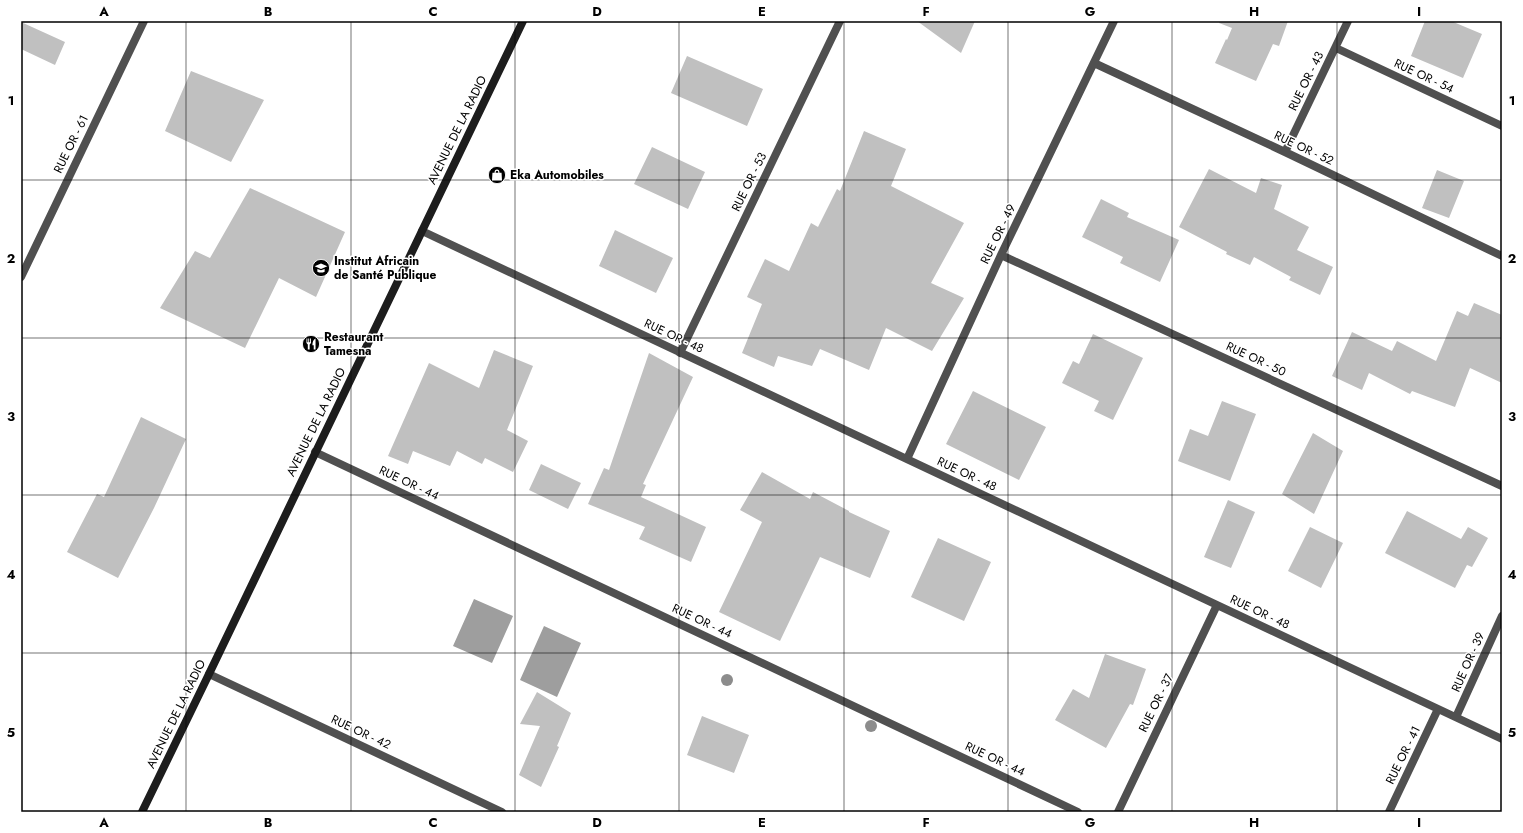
<svg xmlns="http://www.w3.org/2000/svg" width="1523" height="833" font-family="Jost,sans-serif">
<rect width="100%" height="100%" fill="#fff"/>
<path fill="#9e9e9e" d="M 474,599 L 513,616 L 492,663 L 453,646 Z
M 544,626 L 581,643 L 557,697 L 520,680 Z"/>
<path fill="#c0c0c0" d="M 917,21 L 975,21 L 961,53 Z
M 1220,21 L 1288,21 L 1279,46 L 1273,44 L 1256,81 L 1215,63 L 1226,39 L 1227,40 L 1232,28 L 1219,23 Z
M 1425,21 L 1451,21 L 1482,34 L 1463,78 L 1411,56 Z
M 21,22 L 65,42 L 55,65 L 21,49 Z
M 687,56 L 763,89 L 747,126 L 671,93 Z
M 191,71 L 264,100 L 231,162 L 165,131 Z
M 864,131 L 906,149 L 891,186 L 964,223 L 931,283 L 964,298 L 932,351 L 886,328 L 869,370 L 820,349 L 812,366 L 778,356 L 774,367 L 742,353 L 762,304 L 747,297 L 765,259 L 789,271 L 811,223 L 818,227 L 837,189 L 840,191 Z
M 652,147 L 705,172 L 688,209 L 634,184 Z
M 1209,169 L 1256,193 L 1261,178 L 1282,185 L 1274,209 L 1309,227 L 1297,250 L 1333,267 L 1320,295 L 1289,280 L 1291,277 L 1254,257 L 1250,265 L 1226,254 L 1227,252 L 1179,227 Z
M 1437,170 L 1464,181 L 1449,218 L 1422,208 Z
M 250,188 L 345,232 L 316,297 L 279,278 L 245,348 L 160,308 L 195,251 L 210,258 Z
M 1101,199 L 1129,213 L 1127,217 L 1179,240 L 1160,282 L 1120,263 L 1123,257 L 1082,237 Z
M 615,230 L 673,258 L 656,293 L 599,266 Z
M 1474,303 L 1502,315 L 1502,383 L 1470,368 L 1455,407 L 1412,391 L 1410,394 L 1369,373 L 1362,390 L 1332,376 L 1352,332 L 1392,351 L 1397,341 L 1436,361 L 1457,311 L 1468,316 Z
M 1093,334 L 1143,358 L 1113,420 L 1094,411 L 1099,401 L 1062,383 L 1073,361 L 1079,364 Z
M 494,350 L 533,366 L 507,430 L 528,441 L 513,472 L 485,458 L 482,464 L 457,451 L 450,466 L 413,451 L 408,464 L 388,456 L 429,363 L 479,388 Z
M 649,353 L 693,377 L 643,484 L 646,485 L 641,497 L 706,527 L 691,562 L 639,539 L 645,527 L 588,504 L 604,468 L 609,470 Z
M 973,391 L 1046,427 L 1019,480 L 946,444 Z
M 1222,401 L 1256,414 L 1230,481 L 1178,461 L 1190,429 L 1208,436 Z
M 141,417 L 186,439 L 154,508 L 118,578 L 67,552 L 97,494 L 104,497 Z
M 1313,433 L 1343,451 L 1314,514 L 1282,494 Z
M 541,464 L 581,483 L 568,509 L 529,490 Z
M 762,472 L 810,499 L 813,492 L 849,511 L 849,512 L 890,531 L 870,578 L 820,557 L 780,641 L 719,612 L 762,522 L 740,510 Z
M 1228,500 L 1255,512 L 1231,568 L 1204,557 Z
M 1407,511 L 1461,539 L 1468,527 L 1488,538 L 1472,567 L 1467,565 L 1455,588 L 1385,553 Z
M 1310,527 L 1343,543 L 1321,588 L 1288,571 Z
M 938,538 L 991,562 L 964,621 L 911,597 Z
M 1105,654 L 1146,669 L 1133,705 L 1130,704 L 1106,748 L 1055,720 L 1073,689 L 1089,698 Z
M 537,692 L 571,713 L 557,746 L 559,747 L 541,787 L 519,775 L 540,726 L 520,724 Z
M 702,716 L 749,735 L 734,773 L 687,755 Z"/>
<g fill="none" stroke-linecap="round" stroke-linejoin="round">
<path stroke="#505050" stroke-width="8" d="M 1336,48 L 1502,126
M 1094,63 L 1285,152 L 1502,256
M 1285,152 L 1348,21
M 422,231 L 1502,739
M 1001,255 L 1502,486
M 21,277 L 144,21
M 680,353 L 840,21
M 315,452 L 1078,812
M 907,459 L 1001,255 L 1114,21
M 209,674 L 502,812
M 1456,717 L 1502,616
M 1118,812 L 1217,605
M 1389,812 L 1438,709"/>
<path stroke="#1d1d1d" stroke-width="8" d="M 142,812 L 209,674 L 523,21"/>
</g>
<g fill="#8c8c8c">
<circle cx="727" cy="680" r="6"/>
<circle cx="871" cy="726" r="6"/>
</g>
<path fill="none" stroke="#000" stroke-width="1" stroke-opacity="0.55" d="M 186,21 L 186,812M 351,21 L 351,812M 515,21 L 515,812M 679,21 L 679,812M 844,21 L 844,812M 1008,21 L 1008,812M 1172,21 L 1172,812M 1337,21 L 1337,812M 21,180 L 1502,180M 21,338 L 1502,338M 21,495 L 1502,495M 21,653 L 1502,653"/>
<defs>
<symbol id="shop-disc" viewBox="-11 -11 22 22"><circle r="9.5" fill="#000" stroke="#fff"/><path d="M-5-2.5h2.3a2.7 3.5 0 0 1 5.4 0H5L5.5 6h-11ZM-1.5-2.5h3a1.5 2.3 0 0 0-3 0Z" fill="#fff"/></symbol>
<symbol id="university-disc" viewBox="-11 -11 22 22"><circle r="9.5" fill="#000" stroke="#fff"/><path d="M0-5L7-2L0 1L-7-2ZM-4 1L0 2.5L4 1V4Q0 6-4 4Z" fill="#fff"/></symbol>
<symbol id="restaurant-disc" viewBox="-11 -11 22 22"><circle r="9.5" fill="#000" stroke="#fff"/><path d="M-5-6h1v4h1v-4h1v4h1v-4h1v5L-1.5 .5V6h-2V.5L-5-1ZM5-6V6H3V1.5H1.5Q1.5-4 5-6Z" fill="#fff"/></symbol>
</defs>
<g fill-rule="evenodd">
<use href="#shop-disc" x="487" y="165" width="20" height="20"/>
<use href="#university-disc" x="311" y="258" width="20" height="20"/>
<use href="#restaurant-disc" x="301" y="334" width="20" height="20"/>
</g>
<g text-anchor="middle" stroke-width="3" stroke-linejoin="round" paint-order="stroke">
<g font-size="12" fill="#000" stroke="#fff">
<text transform="translate(1424 76) rotate(25)" y="4">RUE OR - 54</text>
<text transform="translate(1306 81) rotate(-64)" y="4">RUE OR - 43</text>
<text transform="translate(457 130) rotate(-64)" y="4">AVENUE DE LA RADIO</text>
<text transform="translate(71 144) rotate(-64)" y="4">RUE OR - 61</text>
<text transform="translate(1304 148) rotate(25)" y="4">RUE OR - 52</text>
<text transform="translate(749 182) rotate(-64)" y="4">RUE OR - 53</text>
<text transform="translate(998 234) rotate(-64)" y="4">RUE OR - 49</text>
<text transform="translate(674 336) rotate(25)" y="4">RUE OR - 48</text>
<text transform="translate(1256 359) rotate(25)" y="4">RUE OR - 50</text>
<text transform="translate(316 422) rotate(-64)" y="4">AVENUE DE LA RADIO</text>
<text transform="translate(967 474) rotate(25)" y="4">RUE OR - 48</text>
<text transform="translate(409 483) rotate(25)" y="4">RUE OR - 44</text>
<text transform="translate(1260 612) rotate(25)" y="4">RUE OR - 48</text>
<text transform="translate(702 621) rotate(25)" y="4">RUE OR - 44</text>
<text transform="translate(1468 662) rotate(-66)" y="4">RUE OR - 39</text>
<text transform="translate(1156 703) rotate(-64)" y="4">RUE OR - 37</text>
<text transform="translate(176 714) rotate(-64)" y="4">AVENUE DE LA RADIO</text>
<text transform="translate(361 732) rotate(25)" y="4">RUE OR - 42</text>
<text transform="translate(1403 755) rotate(-64)" y="4">RUE OR - 41</text>
<text transform="translate(995 759) rotate(25)" y="4">RUE OR - 44</text>
</g>
<g font-size="12" font-weight="bold" fill="#000" stroke="#fff" text-anchor="start">
<text x="510" y="179">Eka Automobiles</text>
<text x="334" y="265">Institut Africain<tspan x="334" dy="14">de Santé Publique</tspan></text>
<text x="324" y="341">Restaurant<tspan x="324" dy="14">Tamesna</tspan></text>
</g>
</g>
<rect width="1523" height="833" fill="none" stroke="#ffffff" stroke-width="44"/>
<rect x="22" y="22" width="1479" height="789" fill="none" stroke="#000" stroke-width="1.5"/>
<g font-size="13" text-anchor="middle" font-weight="bold" fill="#000">
<text x="104" y="16">A</text>
<text x="268" y="16">B</text>
<text x="433" y="16">C</text>
<text x="597" y="16">D</text>
<text x="762" y="16">E</text>
<text x="926" y="16">F</text>
<text x="1090" y="16">G</text>
<text x="1254" y="16">H</text>
<text x="1419" y="16">I</text>
<text x="11" y="105">1</text>
<text x="1512" y="105">1</text>
<text x="11" y="263">2</text>
<text x="1512" y="263">2</text>
<text x="11" y="421">3</text>
<text x="1512" y="421">3</text>
<text x="11" y="579">4</text>
<text x="1512" y="579">4</text>
<text x="11" y="737">5</text>
<text x="1512" y="737">5</text>
<text x="104" y="827">A</text>
<text x="268" y="827">B</text>
<text x="433" y="827">C</text>
<text x="597" y="827">D</text>
<text x="762" y="827">E</text>
<text x="926" y="827">F</text>
<text x="1090" y="827">G</text>
<text x="1254" y="827">H</text>
<text x="1419" y="827">I</text>
</g>
</svg>
